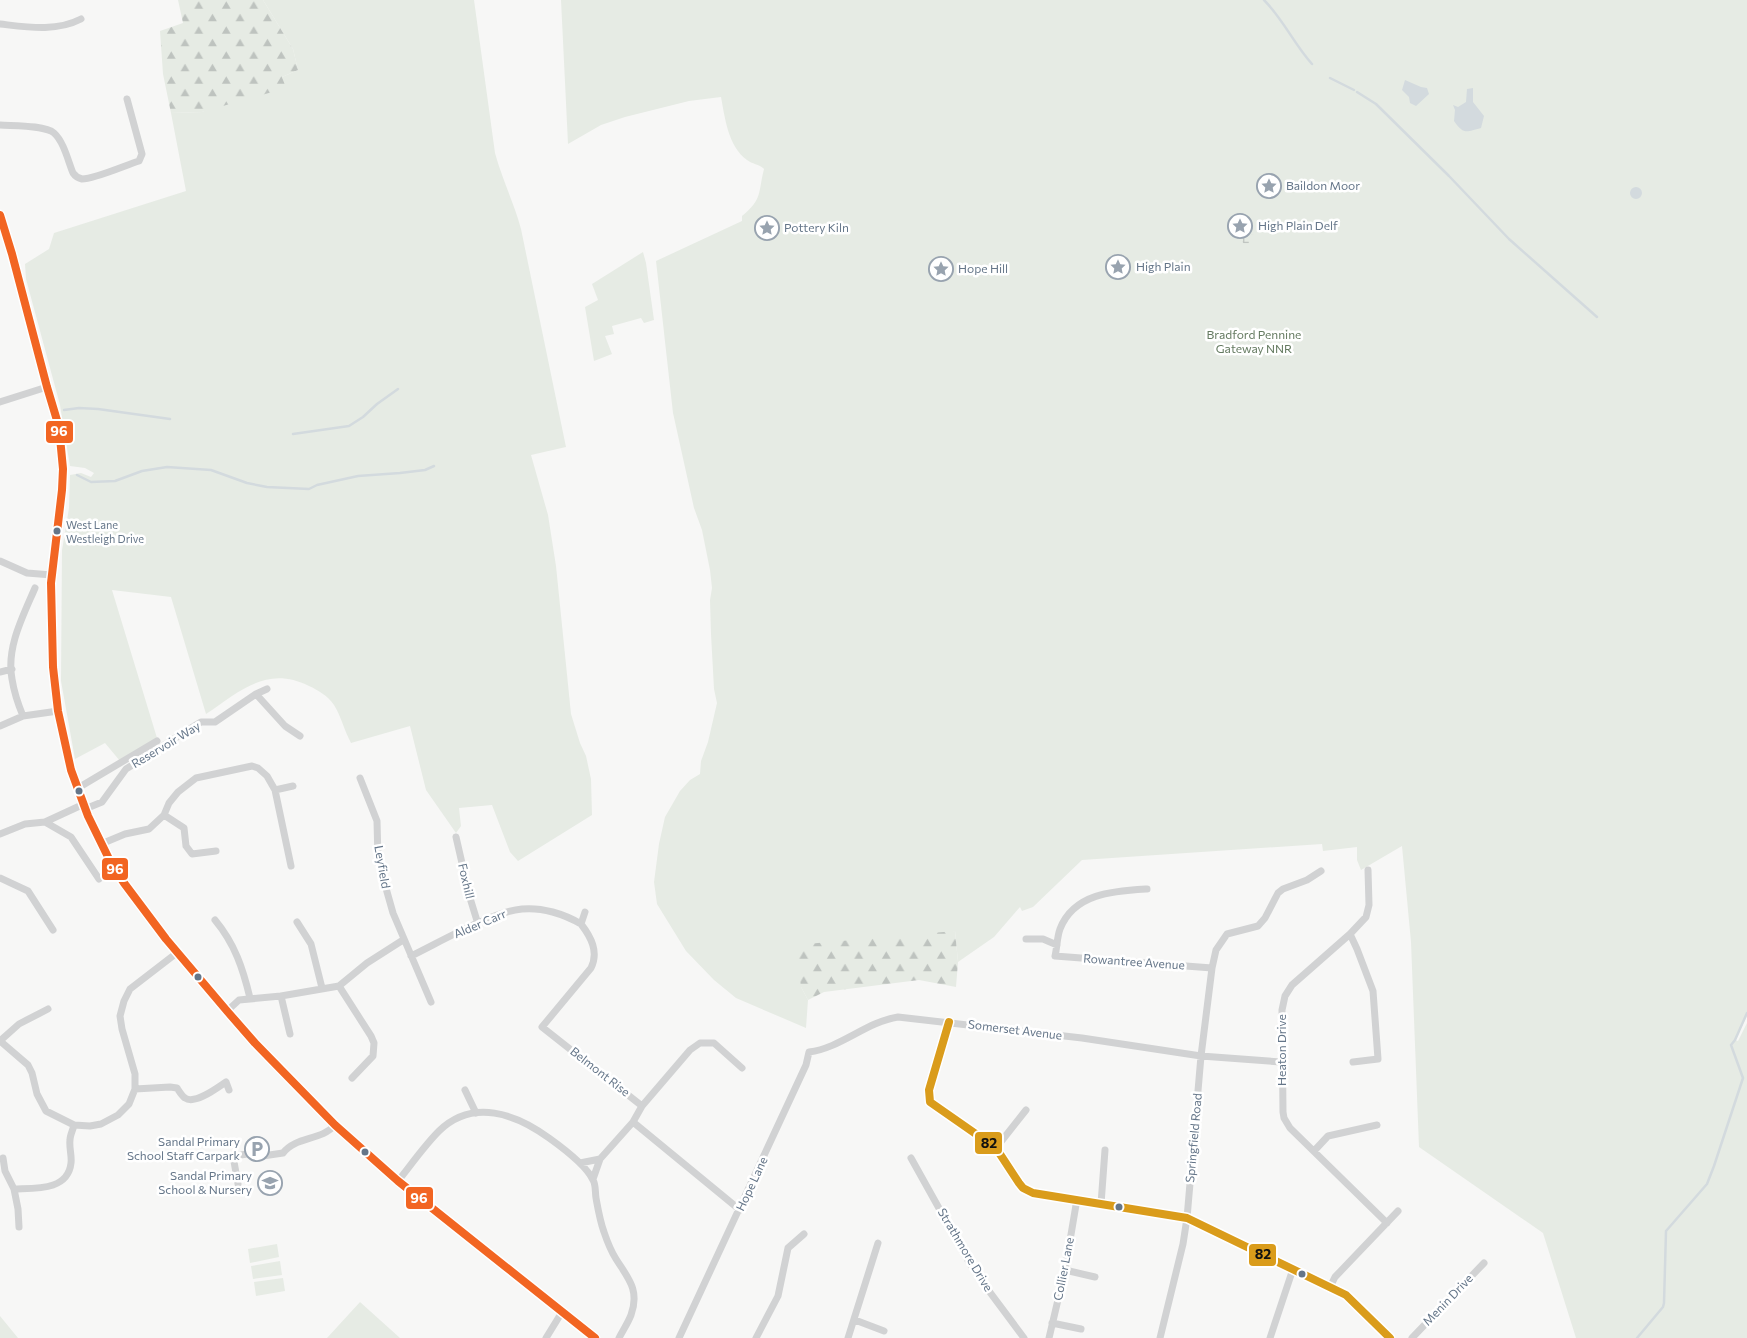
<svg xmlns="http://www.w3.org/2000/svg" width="1747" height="1338" font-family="Commissioner,sans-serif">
<defs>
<pattern id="forest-firs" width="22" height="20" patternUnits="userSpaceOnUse" patternTransform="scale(1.25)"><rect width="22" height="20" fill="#e6ebe4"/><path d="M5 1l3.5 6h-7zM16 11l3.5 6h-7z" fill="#bec3bf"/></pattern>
<pattern id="wetland-marsh" width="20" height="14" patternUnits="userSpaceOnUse" patternTransform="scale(1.25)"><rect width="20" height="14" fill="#e6ebe4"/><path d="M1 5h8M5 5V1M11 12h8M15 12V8" fill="none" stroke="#bec3bf"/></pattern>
</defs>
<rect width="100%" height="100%" fill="#f7f7f6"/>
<path fill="#e6ebe4" d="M 263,0 L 474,0 L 495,153 C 502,179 514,203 521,229 L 566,447 L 531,455 L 548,515 L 556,566 L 571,714 L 580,743 L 586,756 L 591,779 L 592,815 L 518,861 L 510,852 L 492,805 L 459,808 L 461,826 L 456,833 L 426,790 L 410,726 L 351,743 C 344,730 341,716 334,705 C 328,696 318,690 309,686 C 267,665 240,691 206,714 L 171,597 L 112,590 L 157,738 L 120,761 L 105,743 L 75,759 L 61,681 L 62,550 L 69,508 L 70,475 L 81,473 L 91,477 L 94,473 L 85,468 L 70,466 L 60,405 L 26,279 L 25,264 L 49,249 L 54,233 L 186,191 L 171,113 L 202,112 L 298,70 L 293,49 Z
M 561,0 L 1747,0 L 1747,1016 L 1735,1040 L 1738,1041 L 1747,1023 L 1747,1338 L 1576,1338 L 1543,1233 L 1419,1147 L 1411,942 L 1402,846 L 1361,870 L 1357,860 L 1357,847 L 1323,851 L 1322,844 L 1082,860 L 1033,907 L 1022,911 L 1020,907 L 994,937 L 958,962 L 955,931 L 801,987 L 808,1000 L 806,1028 L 736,998 L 714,980 L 686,951 L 657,904 L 654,882 L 659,844 L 665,817 L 680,791 L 690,780 L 700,774 L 701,761 L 708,742 L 717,703 L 714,689 L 711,634 L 710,600 L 712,588 L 710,570 L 702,530 L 694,508 L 673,413 L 656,261 L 742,221 L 742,216 C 763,199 758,192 764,169 C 759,164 752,164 747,160 C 728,146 725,118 721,97 L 689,101 L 625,117 L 601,125 L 568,144 Z
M 643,252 L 646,263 L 654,320 L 644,323 L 641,318 L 612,326 L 614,334 L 605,336 L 612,354 L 594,361 L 585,307 L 598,300 L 592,284 Z
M 277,1244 L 279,1257 L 250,1263 L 248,1249 Z
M 280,1261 L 282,1275 L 253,1279 L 251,1266 Z
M 283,1278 L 285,1291 L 256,1296 L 254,1282 Z
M 360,1302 L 400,1338 L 327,1338 Z
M 0,1316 L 18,1338 L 0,1338 Z"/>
<path fill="url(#forest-firs)" d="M 178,0 L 263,0 L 293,49 L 298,70 L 282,77 L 286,88 L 202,112 L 171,113 L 163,74 L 160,31 L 183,23 Z
M 955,931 L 958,962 L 956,987 L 919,980 L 824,992 L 808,1000 L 801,987 L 795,945 Z"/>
<path fill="url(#wetland-marsh)" d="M 1247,234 L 1261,236 L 1261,237 L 1248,244 L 1244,244 L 1242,241 L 1242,238 Z"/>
<path fill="#d3dade" d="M 1405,80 L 1421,87 L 1427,88 L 1429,94 L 1416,106 L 1410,103 L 1409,97 L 1402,90 Z
M 1473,88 L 1473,102 L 1484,116 L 1481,128 C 1466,132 1464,135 1454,121 L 1455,110 L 1453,105 L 1458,107 L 1466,102 L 1467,89 Z
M1630 193a6 6 0 1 1 12 0a6 6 0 1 1-12 0Z"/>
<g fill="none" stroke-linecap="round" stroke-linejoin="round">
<path stroke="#d3dade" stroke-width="2.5" d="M 1264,0 C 1283,19 1294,44 1312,64
M 1330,78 L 1354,90
M 1357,92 L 1376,104 L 1449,176 L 1509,239 L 1597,317
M 64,410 L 79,408 L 98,409 L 170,419
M 293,434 L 349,426 L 363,417 L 377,404 L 398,389
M 77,475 L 91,482 L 115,481 L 142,471 L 167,467 L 211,470 L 247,483 L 267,487 L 309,489 L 317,485 L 358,476 L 400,473 L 425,470 L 434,466
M 1637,1338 L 1663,1307 L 1664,1303 L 1666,1231 L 1707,1184 L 1714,1166 L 1743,1078 L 1731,1045 L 1735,1040 L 1747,1013"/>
<path stroke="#d1d2d3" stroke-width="7" d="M 0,24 C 27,27 56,32 81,19
M 0,125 C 12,126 45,125 54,133 C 64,142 68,161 73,173 C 75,176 78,178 82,179 C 95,179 126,165 139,161 L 142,154 L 127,99
M 0,402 L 47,387
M 0,561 L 27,573 L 52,575
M 35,588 C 23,616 6,648 12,679 C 14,692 18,704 23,716 L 58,711
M 0,672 L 12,669
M 256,694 L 267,689
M 0,726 L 23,716
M 360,778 L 377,821 L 378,860 L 393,913 L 431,1002
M 78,788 L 157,741
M 275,790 L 293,786
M 85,809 L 102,802 L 126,769 L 196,725 L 201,722 L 215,722 L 256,694 L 285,726 L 300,736
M 164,815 L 184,828 L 186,846 L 192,854 L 216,851
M 45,822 L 71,837 L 99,879
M 0,834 L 25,824 L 45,822 L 84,804
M 456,837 L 470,898 L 478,924
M 101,844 L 125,834 L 149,829 L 164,815 L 169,803 L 178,792 L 196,778 L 252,766 L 258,768 L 267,776 L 275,790 L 291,866
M 1368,870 L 1369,905 L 1366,917 L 1350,934 L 1292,985 L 1285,996 L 1282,1010 L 1283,1112 L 1284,1118 L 1290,1128 L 1387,1223
M 0,878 L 28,891 L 53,930
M 1147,889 C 1114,891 1074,893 1060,929 C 1057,937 1057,948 1055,956 L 1212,968
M 585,912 L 581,924 C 591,937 599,952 591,968 L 542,1027 L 642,1106 L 633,1122 L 740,1210
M 215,920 C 235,944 243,969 250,998
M 297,922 L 311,944 L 322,988
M 1350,934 L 1357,949 L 1373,991 L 1378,1059 L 1353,1062
M 1026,939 L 1043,939 L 1057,945
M 411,956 C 440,942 491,912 522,909 C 542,907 564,914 581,924
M 339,986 L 371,1036 L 374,1043 L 373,1056 L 352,1078
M 281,996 L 290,1034
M 227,1011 L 239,1000 L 281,996 L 339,986 L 367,963 L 403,940
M 949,1022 L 929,1090 L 930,1102 L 996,1148 L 1019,1183 L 1023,1188 L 1033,1193 L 1187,1218 L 1346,1295 L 1390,1338
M 0,1041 L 28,1065 L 32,1073 L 37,1094 L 46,1111 L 74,1125 L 90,1126 L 101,1124 L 118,1115 L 129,1104 L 135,1089 L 135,1074 L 122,1029 L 120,1016 L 124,1001 L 130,989 L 178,952
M 0,1041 L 19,1024 L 48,1009
M 135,1089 L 170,1087 L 177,1088 C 179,1091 182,1096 185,1098 C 195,1105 217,1088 226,1082 L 229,1090
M 465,1090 L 476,1113
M 642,1106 L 690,1050 L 700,1043 L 714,1043 L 742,1068
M 996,1148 L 1026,1110
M 1314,1151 L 1328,1136 L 1377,1125
M 3,1158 L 5,1171 L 14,1189 C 35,1188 68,1191 71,1163 C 72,1156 69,1148 70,1140 C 70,1135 73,1130 74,1125
M 911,1158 L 969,1262 L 983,1283 L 1024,1338
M 600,1159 L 633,1122
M 580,1163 L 600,1159 L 593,1179
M 398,1181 C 411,1165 424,1146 439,1131 C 473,1098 516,1114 549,1138 C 563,1148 586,1165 593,1180 C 596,1185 595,1192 596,1198 C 598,1209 600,1221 604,1232 C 607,1241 611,1251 616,1259 C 628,1278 640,1290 631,1315 C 628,1323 623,1330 619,1338
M 238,1184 L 233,1156 L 255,1153 L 256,1157 L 283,1153 C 296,1136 321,1141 335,1125
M 14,1189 L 18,1209 L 19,1227
M 1101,1204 L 1105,1150
M 1065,1270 L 1095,1277
M 1330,1287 L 1335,1277 L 1398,1211
M 855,1320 L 884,1331
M 1052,1323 L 1081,1329
M 546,1338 L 562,1312
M 679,1338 L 806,1065 L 809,1052 C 841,1048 866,1022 898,1017 L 1082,1038 L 1201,1056 L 1281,1062
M 756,1338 L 778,1296 L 788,1248 L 804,1234
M 848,1338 L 878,1243
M 1049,1338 L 1065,1270 L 1077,1199
M 1160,1338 L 1183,1244 L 1187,1218 L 1201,1056 L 1212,968 L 1216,950 L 1227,934 L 1258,926 L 1265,918 L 1278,893 L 1283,889 L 1307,880 L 1321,871
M 1270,1338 L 1293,1269
M 1412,1338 L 1484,1263"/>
<path stroke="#e3e3e4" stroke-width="10" d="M 0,215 L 12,254 L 47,387 L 59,427 L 63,469 L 62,490 L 51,583 L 53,667 L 58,711 L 71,770 L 88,816 L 111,863 L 124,883 L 166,939 L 227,1011 L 255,1043 L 335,1125 L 398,1181 L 595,1338"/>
<defs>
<path id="bus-1" d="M 0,215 L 12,254 L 47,387 L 59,427 L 63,469 L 62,490 L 51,583 L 53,667 L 58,711 L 71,770 L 88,816 L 111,863 L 124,883 L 166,939 L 227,1011 L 255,1043 L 335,1125 L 398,1181 L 595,1338"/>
<path id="bus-2" d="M 949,1022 L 929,1090 L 930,1102 L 996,1148 L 1019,1183 L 1023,1188 L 1033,1193 L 1187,1218 L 1346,1295 L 1390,1338"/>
</defs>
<use href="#bus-1" stroke="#fff" stroke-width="11"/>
<use href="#bus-2" stroke="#fff" stroke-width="11"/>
<use href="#bus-1" stroke="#f26522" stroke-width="8"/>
<use href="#bus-2" stroke="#da9c1b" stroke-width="8"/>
</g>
<defs>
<symbol id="sight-ring" viewBox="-11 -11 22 22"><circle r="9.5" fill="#fff" stroke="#98a3af" stroke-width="1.5"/><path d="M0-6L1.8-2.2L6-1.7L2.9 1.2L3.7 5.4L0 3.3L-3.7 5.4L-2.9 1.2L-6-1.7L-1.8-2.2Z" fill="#98a3af"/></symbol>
<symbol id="parking-ring" viewBox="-11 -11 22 22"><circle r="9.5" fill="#fff" stroke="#98a3af" stroke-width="1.5"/><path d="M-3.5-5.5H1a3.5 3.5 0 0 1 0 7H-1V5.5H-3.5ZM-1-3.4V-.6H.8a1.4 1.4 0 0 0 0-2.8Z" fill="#98a3af"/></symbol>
<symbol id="school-ring" viewBox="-11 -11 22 22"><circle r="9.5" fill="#fff" stroke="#98a3af" stroke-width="1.5"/><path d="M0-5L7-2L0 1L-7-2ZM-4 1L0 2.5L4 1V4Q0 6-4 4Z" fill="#98a3af"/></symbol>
</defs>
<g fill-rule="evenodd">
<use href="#sight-ring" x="1255" y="172" width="28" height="28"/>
<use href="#sight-ring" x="1226" y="212" width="28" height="28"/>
<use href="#sight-ring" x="753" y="214" width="28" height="28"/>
<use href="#sight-ring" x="1104" y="253" width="28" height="28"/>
<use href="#sight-ring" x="927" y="255" width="28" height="28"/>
<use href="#parking-ring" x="243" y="1135" width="28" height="28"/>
<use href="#school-ring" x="256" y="1169" width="28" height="28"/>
</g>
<g fill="#657689" stroke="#fff" stroke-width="2">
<circle cx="57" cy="531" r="4.5"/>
<circle cx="79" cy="791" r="4.5"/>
<circle cx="198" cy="977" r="4.5"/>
<circle cx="365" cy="1152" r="4.5"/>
<circle cx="1119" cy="1207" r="4.5"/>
<circle cx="1302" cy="1274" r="4.5"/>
</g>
<g text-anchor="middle" stroke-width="5" stroke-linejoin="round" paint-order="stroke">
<g font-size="11" fill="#657689" stroke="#fff" text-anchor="start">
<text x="66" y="529">West Lane<tspan x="66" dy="14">Westleigh Drive</tspan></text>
</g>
<g font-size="12" fill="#657689" stroke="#fff" text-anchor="start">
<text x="1286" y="190">Baildon Moor</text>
<text x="1258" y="230">High Plain Delf</text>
<text x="784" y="232">Pottery Kiln</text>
<text x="1136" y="271">High Plain</text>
<text x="958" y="273">Hope Hill</text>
<text x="240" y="1146" text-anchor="end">Sandal Primary<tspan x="240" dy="14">School Staff Carpark</tspan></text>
<text x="252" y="1180" text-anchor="end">Sandal Primary<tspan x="252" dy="14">School &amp; Nursery</tspan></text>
</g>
<g font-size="12" fill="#647a60" stroke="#fff">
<text x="1254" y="339">Bradford Pennine<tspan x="1254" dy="14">Gateway NNR</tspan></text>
</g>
<g font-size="12" fill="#657689" stroke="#fff">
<text transform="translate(166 745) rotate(-31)" y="4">Reservoir Way</text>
<text transform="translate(382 867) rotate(80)" y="4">Leyfield</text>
<text transform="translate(466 881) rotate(77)" y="4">Foxhill</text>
<text transform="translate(480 924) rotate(-23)" y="4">Alder Carr</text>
<text transform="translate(1134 962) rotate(4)" y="4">Rowantree Avenue</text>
<text transform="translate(1015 1030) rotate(7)" y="4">Somerset Avenue</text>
<text transform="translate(1282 1050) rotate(-90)" y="4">Heaton Drive</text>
<text transform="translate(600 1072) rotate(38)" y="4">Belmont Rise</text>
<text transform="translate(1194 1138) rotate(-85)" y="4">Springfield Road</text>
<text transform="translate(752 1184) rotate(-65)" y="4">Hope Lane</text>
<text transform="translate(965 1250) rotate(59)" y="4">Strathmore Drive</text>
<text transform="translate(1064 1269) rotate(-79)" y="4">Collier Lane</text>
<text transform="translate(1448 1300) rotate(-46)" y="4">Menin Drive</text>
</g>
</g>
<g stroke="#fff" stroke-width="2">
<rect x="45" y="420" width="29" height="24" rx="5" fill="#f26522"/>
<rect x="101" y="857" width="28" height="24" rx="5" fill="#f26522"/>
<rect x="974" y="1131" width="29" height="24" rx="5" fill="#da9c1b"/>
<rect x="405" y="1186" width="29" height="24" rx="5" fill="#f26522"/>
<rect x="1248" y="1243" width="29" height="24" rx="5" fill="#da9c1b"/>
</g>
<g font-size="14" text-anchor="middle" font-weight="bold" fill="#fff">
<text x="59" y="436">96</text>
<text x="115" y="874">96</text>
<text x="419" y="1203">96</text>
</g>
<g font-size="14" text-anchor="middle" font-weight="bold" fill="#111">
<text x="989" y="1148">82</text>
<text x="1263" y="1259">82</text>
</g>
</svg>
